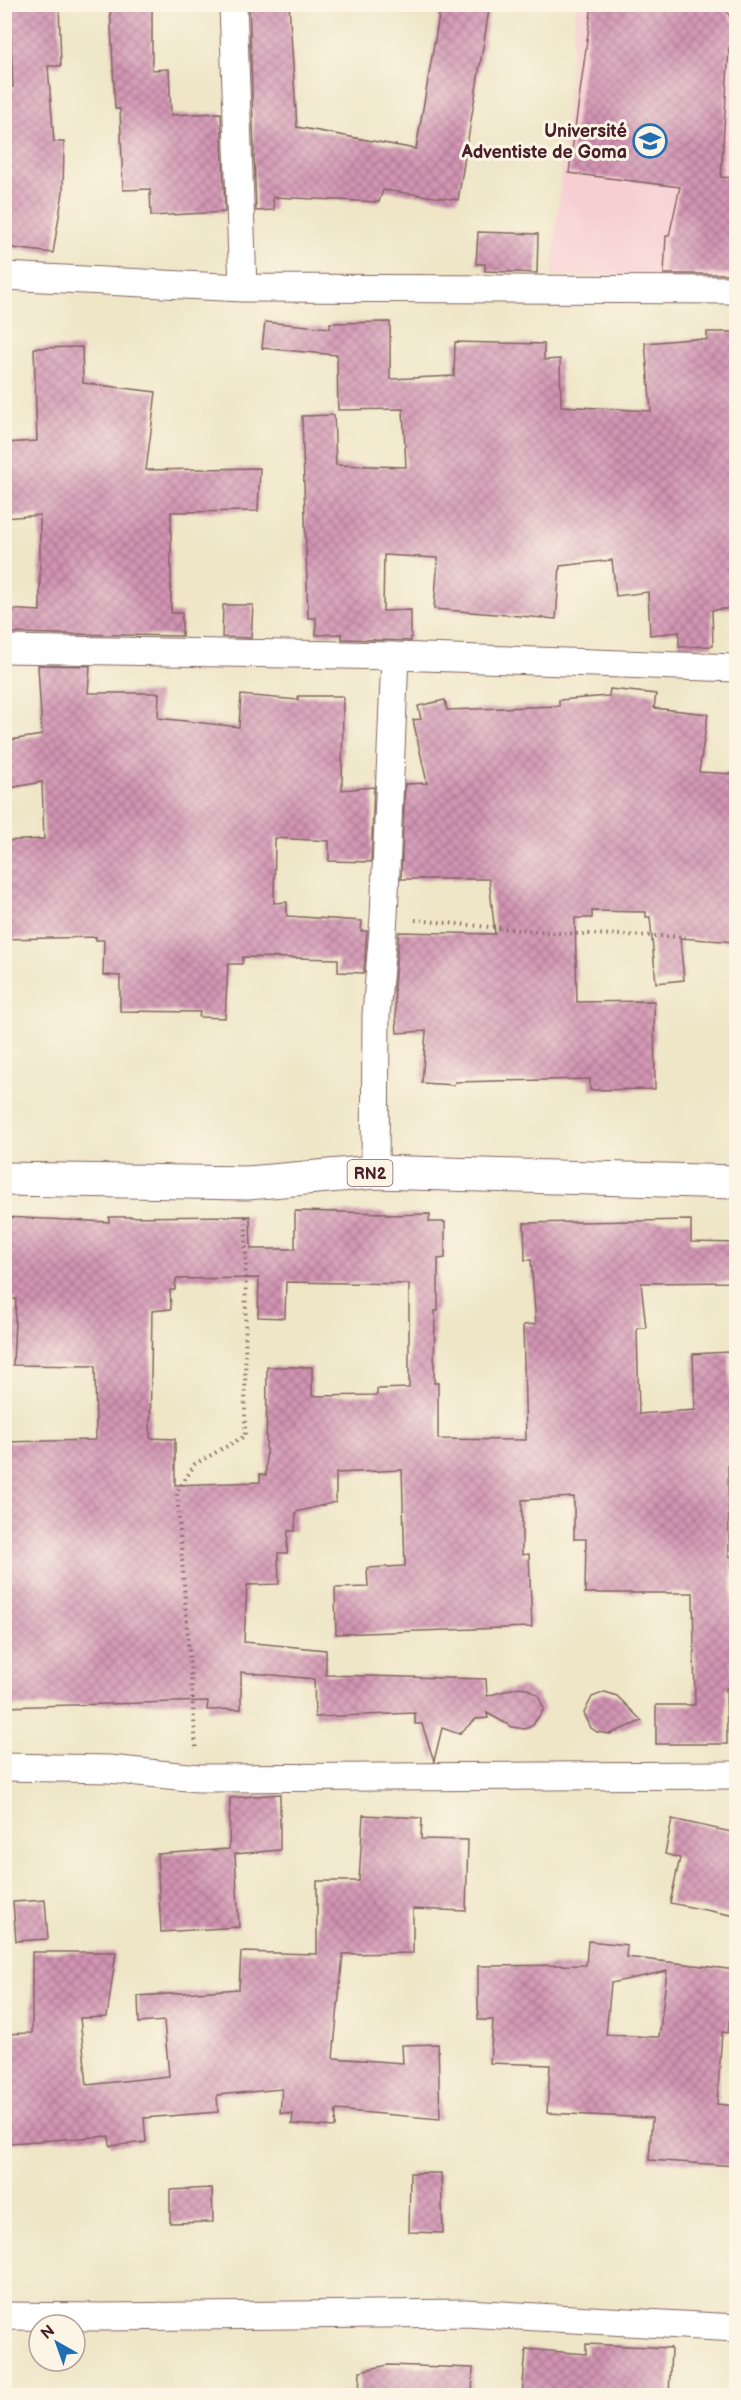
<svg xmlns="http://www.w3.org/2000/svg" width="741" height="2400" font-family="'Balsamiq Sans',sans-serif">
<defs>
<pattern id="building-cross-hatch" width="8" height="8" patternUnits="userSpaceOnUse" patternTransform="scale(1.5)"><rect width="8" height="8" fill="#d294b3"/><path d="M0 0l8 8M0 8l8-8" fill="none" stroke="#ac7892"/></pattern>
</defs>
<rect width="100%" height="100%" fill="#fcf5e5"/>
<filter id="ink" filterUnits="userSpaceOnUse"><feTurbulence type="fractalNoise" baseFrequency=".0167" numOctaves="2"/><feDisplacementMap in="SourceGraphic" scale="12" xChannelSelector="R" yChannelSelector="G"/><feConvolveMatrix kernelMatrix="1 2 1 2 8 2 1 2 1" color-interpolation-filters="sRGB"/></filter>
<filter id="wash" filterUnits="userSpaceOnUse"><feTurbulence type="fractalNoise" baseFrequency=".008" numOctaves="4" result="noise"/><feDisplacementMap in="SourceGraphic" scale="24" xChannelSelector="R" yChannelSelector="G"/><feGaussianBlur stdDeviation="1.35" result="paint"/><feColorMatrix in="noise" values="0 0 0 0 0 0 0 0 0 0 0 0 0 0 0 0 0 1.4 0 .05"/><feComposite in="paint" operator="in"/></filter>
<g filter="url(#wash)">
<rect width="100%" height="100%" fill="#efe6c8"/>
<path fill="#f7cfd3" d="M 576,5 L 736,6 L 736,278 L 552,276 Z"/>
<g id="blocks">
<path fill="url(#building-cross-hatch)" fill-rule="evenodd" d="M 9,4 L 59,4 L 61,66 L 48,66 L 54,142 L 64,142 L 63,192 L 53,253 L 4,247 L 4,87 L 13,87 Z
M 110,4 L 152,4 L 152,70 L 169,69 L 171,115 L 221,113 L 225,212 L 151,216 L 150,189 L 123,190 L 120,109 L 115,109 Z
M 249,4 L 289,4 L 297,127 L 416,149 L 441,4 L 490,4 L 458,200 L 383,190 L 379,202 L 273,197 L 274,210 L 256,211 Z
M 592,4 L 722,4 L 736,26 L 736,48 L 729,48 L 721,177 L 736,178 L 736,274 L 664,274 L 666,236 L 669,236 L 680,187 L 569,173 Z
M 478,232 L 538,234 L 537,273 L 485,271 L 485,264 L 476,264 Z
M 265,322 L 330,328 L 330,323 L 390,322 L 390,379 L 454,376 L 455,342 L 544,344 L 544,360 L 560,359 L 561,406 L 651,411 L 645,343 L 692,339 L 707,340 L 707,332 L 736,332 L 736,608 L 712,610 L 713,646 L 679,647 L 679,632 L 650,635 L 648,592 L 616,596 L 612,560 L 560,566 L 556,619 L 434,609 L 438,558 L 384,555 L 383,611 L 411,610 L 411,641 L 342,639 L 342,634 L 316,635 L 316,618 L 308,618 L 302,416 L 334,415 L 336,465 L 406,467 L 403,409 L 338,410 L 337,355 L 262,348 Z
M 82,347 L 83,383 L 156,392 L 146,470 L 260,468 L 258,511 L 171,512 L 171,613 L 182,613 L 182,636 L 4,633 L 4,609 L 40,611 L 40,515 L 4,518 L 4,443 L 37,441 L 34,348 Z
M 223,605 L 253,605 L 251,638 L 222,637 Z
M 38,665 L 90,666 L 88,693 L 159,693 L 158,718 L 239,727 L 241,695 L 298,700 L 298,696 L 343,696 L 342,790 L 374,787 L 371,862 L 329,861 L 329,841 L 275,838 L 274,903 L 287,902 L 287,916 L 362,921 L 361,931 L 367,931 L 364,973 L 338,972 L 338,959 L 243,957 L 242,964 L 228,964 L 225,1018 L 199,1017 L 200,1012 L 120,1011 L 120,976 L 103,975 L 104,940 L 96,940 L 96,937 L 4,939 L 4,841 L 44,839 L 42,782 L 4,789 L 4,741 L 42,735 Z
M 610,689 L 656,694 L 654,708 L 708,714 L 699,772 L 736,774 L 736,942 L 680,938 L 684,980 L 656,983 L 650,917 L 646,917 L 646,912 L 592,911 L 592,918 L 575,918 L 577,1002 L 654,1001 L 655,1089 L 590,1090 L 590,1079 L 455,1082 L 454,1085 L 422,1083 L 426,1031 L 397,1033 L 394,985 L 399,932 L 495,934 L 489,879 L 401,879 L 405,784 L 427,783 L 413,720 L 421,719 L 418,706 L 445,700 L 447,710 L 559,706 L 559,700 L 609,696 Z
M 295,1211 L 386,1213 L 386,1215 L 430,1214 L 429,1222 L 445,1222 L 445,1258 L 438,1259 L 438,1311 L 435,1311 L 434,1383 L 438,1383 L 438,1439 L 526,1440 L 523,1325 L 536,1324 L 531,1260 L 525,1260 L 524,1223 L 691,1220 L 691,1242 L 736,1243 L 736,1282 L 641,1283 L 646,1328 L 637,1328 L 639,1414 L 695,1410 L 693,1354 L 729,1352 L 734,1465 L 728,1465 L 729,1556 L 732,1556 L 732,1688 L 726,1688 L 727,1744 L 656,1744 L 656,1705 L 695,1705 L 693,1593 L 585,1593 L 586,1539 L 574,1539 L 574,1497 L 522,1500 L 522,1555 L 529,1554 L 532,1627 L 336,1634 L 335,1588 L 368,1587 L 367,1568 L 405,1566 L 402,1470 L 336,1473 L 336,1502 L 296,1512 L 295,1531 L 288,1531 L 287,1553 L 278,1553 L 279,1584 L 247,1585 L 244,1642 L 326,1650 L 326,1675 L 486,1679 L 487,1696 L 519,1687 L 526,1688 L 538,1695 L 544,1709 L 532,1726 L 525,1729 L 512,1727 L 487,1713 L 488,1718 L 476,1719 L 459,1734 L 442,1728 L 434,1761 L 422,1724 L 415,1724 L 415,1713 L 315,1717 L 314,1679 L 241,1672 L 241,1709 L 207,1710 L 208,1701 L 4,1707 L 4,1442 L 95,1440 L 96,1438 L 95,1366 L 13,1365 L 16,1299 L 4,1299 L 4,1217 L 109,1222 L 109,1217 L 250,1216 L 251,1249 L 295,1249 ZM 259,1278 L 258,1317 L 285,1318 L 286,1282 L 409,1284 L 409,1388 L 377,1389 L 377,1395 L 312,1396 L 312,1367 L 267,1367 L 266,1475 L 260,1474 L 260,1482 L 175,1485 L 175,1439 L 150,1438 L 152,1311 L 171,1309 L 170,1290 L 175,1290 L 176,1279 Z
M 605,1692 L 617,1696 L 642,1721 L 610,1734 L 597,1732 L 591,1728 L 584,1713 L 592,1697 Z
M 280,1794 L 280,1850 L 235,1854 L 239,1927 L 161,1932 L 157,1854 L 229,1849 L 230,1798 Z
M 363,1815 L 422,1818 L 421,1839 L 468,1840 L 466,1911 L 413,1909 L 413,1953 L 343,1954 L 333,2058 L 403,2063 L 402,2045 L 438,2044 L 440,2119 L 336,2110 L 335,2127 L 292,2124 L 293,2114 L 280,2113 L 282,2089 L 217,2095 L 218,2112 L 144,2118 L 146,2142 L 110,2146 L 109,2136 L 9,2143 L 4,2077 L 4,2034 L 32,2033 L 32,1952 L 116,1952 L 107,2017 L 80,2018 L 87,2085 L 169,2076 L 164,2021 L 139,2023 L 138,1996 L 239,1989 L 241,1952 L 317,1954 L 317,1881 L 359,1881 Z
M 672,1819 L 736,1833 L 736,1916 L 670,1903 L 680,1858 L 665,1854 Z
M 45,1900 L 48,1939 L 16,1941 L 13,1902 Z
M 588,1941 L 627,1945 L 626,1957 L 736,1970 L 736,2022 L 729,2021 L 728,2033 L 722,2032 L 717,2104 L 736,2106 L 736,2166 L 649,2160 L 652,2118 L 547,2113 L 550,2065 L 490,2063 L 493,2020 L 478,2020 L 478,1966 L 586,1965 ZM 667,1971 L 659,2037 L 606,2035 L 611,1983 Z
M 410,2173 L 441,2173 L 443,2233 L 409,2232 Z
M 212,2188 L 213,2222 L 170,2223 L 170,2190 Z
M 586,2344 L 671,2348 L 669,2396 L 522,2396 L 526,2349 L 586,2354 Z
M 388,2365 L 473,2368 L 472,2396 L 359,2396 L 360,2371 Z"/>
</g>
</g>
<g filter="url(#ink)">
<use href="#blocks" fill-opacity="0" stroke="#846562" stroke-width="1.5"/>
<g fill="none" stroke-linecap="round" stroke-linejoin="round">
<defs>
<path id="minor" d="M 233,4 L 243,288
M 4,276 L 243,288 L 736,290
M 4,649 L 395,656 L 736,668
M 375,1172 L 376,1015 L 384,917 L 395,656
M 4,1767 L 109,1769 L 198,1778 L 736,1775
M 4,2316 L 103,2317 L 465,2313 L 736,2328"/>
<path id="trunk" d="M 4,1179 L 247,1183 L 375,1172 L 736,1182"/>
</defs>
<use href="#minor" stroke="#846562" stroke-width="29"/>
<use href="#trunk" stroke="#846562" stroke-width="35"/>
<path stroke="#846562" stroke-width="4" stroke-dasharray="1.5 4.5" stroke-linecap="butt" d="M 415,920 L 554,933 L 686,937
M 196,1747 L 177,1492 L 195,1464 L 245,1436 L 246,1217"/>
<use href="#minor" stroke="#fff" stroke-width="27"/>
<use href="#trunk" stroke="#fff" stroke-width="33"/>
</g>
</g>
<defs>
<symbol id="university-ring" viewBox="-11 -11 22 22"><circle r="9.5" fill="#fcf5e5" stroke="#1f6fb2" stroke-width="1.5"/><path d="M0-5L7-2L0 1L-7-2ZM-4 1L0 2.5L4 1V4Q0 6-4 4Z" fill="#1f6fb2"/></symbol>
</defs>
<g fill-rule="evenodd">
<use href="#university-ring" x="631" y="122" width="38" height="38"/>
</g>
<g text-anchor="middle" stroke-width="6" stroke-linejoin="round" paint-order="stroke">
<rect fill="#fcf5e5" stroke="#7f5f63" stroke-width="1.5" x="347.5" y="1160" width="45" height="26" rx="4.5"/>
<g font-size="16" font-weight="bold" fill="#4a1f2b">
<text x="370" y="1179">RN2</text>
</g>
<g font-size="18" font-weight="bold" fill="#4a1f2b" stroke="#fcf5e5" text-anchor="end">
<text x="627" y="137">Université<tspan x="627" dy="21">Adventiste de Goma</tspan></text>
</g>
</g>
<rect width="741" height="2400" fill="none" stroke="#fcf5e5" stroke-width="24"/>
<g transform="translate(57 2343) rotate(320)"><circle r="28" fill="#fcf5e5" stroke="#b59f9b" stroke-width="1.5"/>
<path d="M0-4.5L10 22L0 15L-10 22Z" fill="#1f6fb2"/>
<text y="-9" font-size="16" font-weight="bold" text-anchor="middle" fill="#4a1f2b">N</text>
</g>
</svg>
